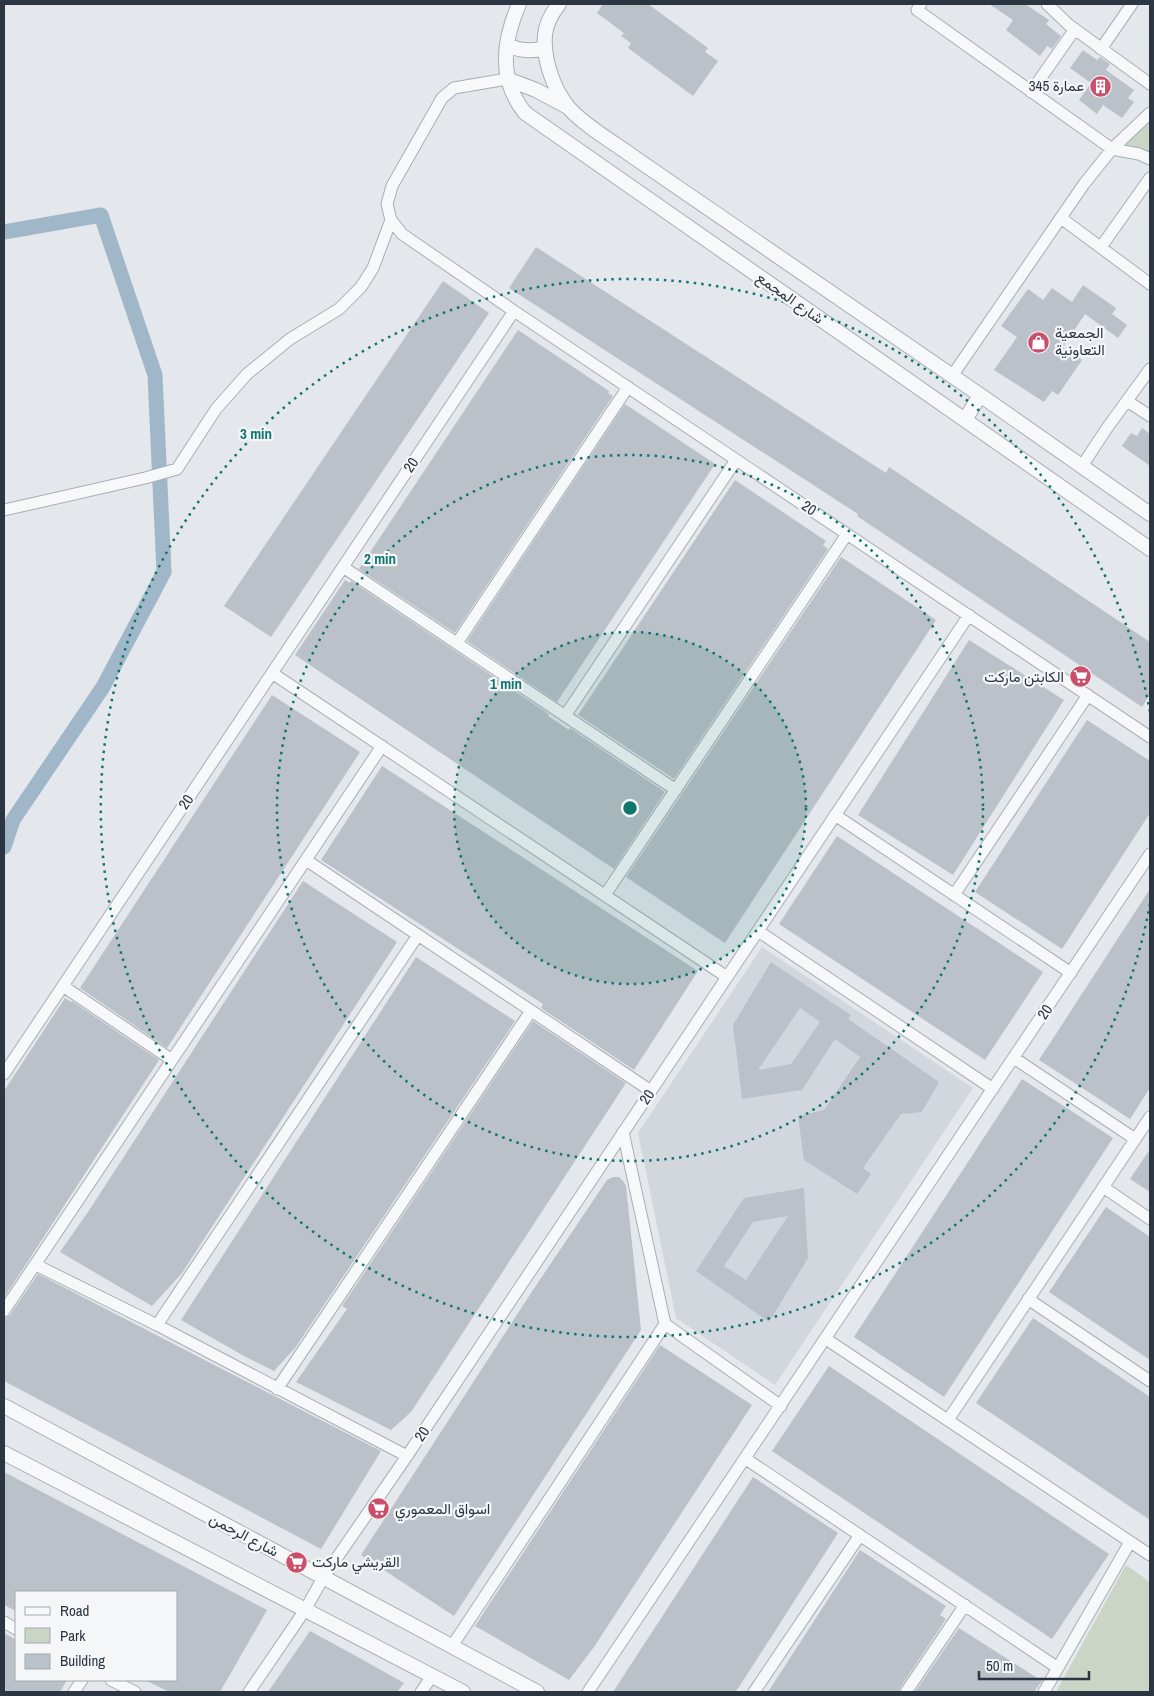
<svg xmlns="http://www.w3.org/2000/svg" width="1154" height="1696" font-family="'Archivo Narrow',Vazirmatn,sans-serif">
<rect width="100%" height="100%" fill="#e4e7eb"/>
<path fill="#d2d7dd" d="M 762,947 L 973,1088 L 775,1385 L 676,1318 L 638,1133 Z"/>
<path fill="#cad5c5" d="M 1150,113 L 1150,159 L 1112,149 Z
M 1126,1565 L 1150,1582 L 1150,1692 L 1056,1692 Z"/>
<g fill="none" stroke-linecap="round" stroke-linejoin="round">
<path stroke="#a0b7c9" stroke-width="15" d="M 4,232 L 101,215 L 155,375 L 164,572 L 103,687 L 13,820 L 4,847"/>
</g>
<path fill="#bbc1c8" fill-rule="evenodd" d="M 603,4 L 648,4 L 708,48 L 705,52 L 718,61 L 693,96 L 628,48 L 631,43 L 621,36 L 624,33 L 597,13 Z
M 989,4 L 1025,4 L 1049,20 L 1046,24 L 1061,36 L 1052,49 L 1047,46 L 1040,56 L 1006,30 L 1013,20 Z
M 1083,50 L 1097,60 L 1100,57 L 1110,64 L 1106,70 L 1134,90 L 1128,98 L 1134,102 L 1122,118 L 1103,105 L 1097,114 L 1079,100 L 1091,83 L 1070,68 Z
M 536,247 L 886,473 L 889,467 L 1150,642 L 1150,694 L 1142,707 L 857,516 L 858,514 L 509,288 Z
M 443,281 L 489,313 L 271,637 L 224,606 Z
M 1083,285 L 1116,308 L 1112,314 L 1127,325 L 1118,338 L 1085,314 L 1063,347 L 1082,360 L 1058,395 L 1052,391 L 1044,402 L 994,370 L 1017,337 L 1001,326 L 1028,289 L 1043,300 L 1052,288 L 1072,302 Z
M 518,330 L 609,391 L 608,393 L 613,396 L 455,633 L 359,569 Z
M 625,404 L 715,464 L 557,702 L 467,641 Z
M 1142,428 L 1150,434 L 1150,466 L 1122,446 L 1131,433 L 1137,436 Z
M 735,480 L 826,541 L 823,545 L 828,549 L 674,779 L 578,715 Z
M 841,557 L 936,620 L 725,943 L 626,877 Z
M 345,580 L 350,583 L 351,581 L 549,714 L 548,716 L 569,730 L 570,728 L 665,792 L 614,869 L 295,655 Z
M 969,640 L 1064,700 L 953,875 L 858,815 Z
M 272,695 L 360,752 L 167,1048 L 80,988 Z
M 1087,720 L 1150,761 L 1150,813 L 1062,949 L 975,892 Z
M 382,766 L 698,971 L 634,1070 L 541,1008 L 543,1004 L 321,860 Z
M 837,836 L 1043,972 L 985,1060 L 779,924 Z
M 303,881 L 397,942 L 182,1273 L 152,1306 L 60,1252 L 88,1212 Z
M 1150,889 L 1150,1088 L 1130,1119 L 1039,1060 Z
M 416,957 L 515,1021 L 295,1348 L 274,1371 L 244,1356 L 181,1320 Z
M 771,962 L 851,1015 L 848,1019 L 939,1082 L 922,1112 L 901,1114 L 863,1168 L 871,1174 L 857,1194 L 804,1160 L 798,1116 L 824,1110 L 860,1057 L 835,1039 L 802,1090 L 742,1099 L 733,1025 ZM 800,1008 L 820,1022 L 791,1064 L 758,1070 Z
M 65,998 L 71,1002 L 72,1001 L 159,1060 L 4,1298 L 4,1091 Z
M 533,1021 L 626,1083 L 411,1412 L 391,1430 L 296,1382 L 347,1309 L 342,1306 Z
M 1022,1079 L 1113,1138 L 944,1397 L 854,1337 Z
M 1150,1149 L 1150,1192 L 1130,1179 Z
M 613,1177 L 619,1177 L 623,1181 L 626,1186 L 641,1330 L 454,1616 L 361,1555 L 533,1290 L 607,1180 Z
M 804,1188 L 808,1258 L 769,1322 L 696,1271 L 744,1198 ZM 788,1216 L 746,1280 L 724,1266 L 753,1222 Z
M 1106,1207 L 1150,1237 L 1150,1360 L 1049,1292 Z
M 38,1274 L 381,1451 L 321,1549 L 4,1381 L 4,1318 L 10,1315 Z
M 1033,1318 L 1150,1397 L 1150,1520 L 976,1403 Z
M 660,1345 L 752,1405 L 594,1647 L 569,1680 L 475,1626 Z
M 829,1366 L 1109,1554 L 1052,1639 L 772,1451 Z
M 4,1472 L 267,1610 L 220,1692 L 169,1692 L 145,1680 L 176,1680 L 176,1592 L 16,1592 L 16,1611 L 4,1605 Z
M 753,1477 L 838,1533 L 739,1687 L 735,1692 L 613,1692 Z
M 860,1550 L 946,1606 L 940,1615 L 946,1619 L 900,1688 L 899,1692 L 768,1692 Z
M 959,1628 L 1042,1681 L 1034,1692 L 915,1692 Z
M 310,1631 L 354,1655 L 404,1683 L 397,1692 L 268,1692 Z
M 4,1633 L 16,1640 L 16,1680 L 67,1680 L 60,1692 L 4,1692 Z"/>
<g fill="none" stroke-linecap="round" stroke-linejoin="round">
<defs>
<path id="minor" d="M 921,4 L 917,10 L 1112,149 L 1139,154 L 1150,159
M 1047,4 L 1069,25 L 1150,84
M 1101,49 L 1132,4
M 507,79 L 454,88 L 442,98 L 392,186 L 387,204 L 391,220 L 402,234 L 514,311 L 1150,737
M 1031,92 L 1075,29
M 1061,218 L 1150,284
M 1101,247 L 1150,178
M 952,376 L 1084,184 L 1112,149 L 1150,113
M 1127,401 L 1150,416
M 1082,466 L 1107,428 L 1150,369
M 4,510 L 145,478 L 177,469 L 216,409 L 247,374 L 290,339 L 339,309 L 361,287 L 373,268 L 391,220
M 343,567 L 676,790
M 457,643 L 628,387
M 272,673 L 727,977
M 565,716 L 736,460
M 835,815 L 1071,973
M 306,860 L 651,1091
M 605,895 L 847,534
M 954,895 L 1088,695
M 758,931 L 993,1089
M 63,986 L 172,1060
M 1014,1058 L 1135,1139
M 4,1074 L 514,311
M 623,1132 L 665,1324 L 781,1406
M 1103,1187 L 1150,1219
M 36,1265 L 157,1325 L 407,1456
M 1028,1299 L 1150,1381
M 4,1311 L 382,746
M 157,1325 L 418,935
M 826,1339 L 1150,1555
M 277,1389 L 531,1011
M 948,1420 L 1150,1117
M 746,1459 L 1058,1668
M 4,1622 L 16,1629
M 452,1646 L 665,1324
M 111,1680 L 135,1692
M 74,1692 L 82,1680
M 249,1692 L 305,1610 L 323,1578 L 407,1456 L 969,615
M 421,1692 L 432,1676
M 588,1692 L 1150,854
M 754,1692 L 860,1535
M 906,1692 L 965,1605
M 1044,1692 L 1130,1542"/>
<path id="tertiary" d="M 519,4 C 503,42 498,79 525,113 L 1150,549
M 559,4 C 552,13 546,23 545,35 C 543,59 553,88 568,107 C 582,124 616,144 635,158 L 980,395 L 1150,514
M 507,45 C 520,51 532,52 545,48
M 507,79 L 536,90 L 566,106
M 965,420 L 980,395
M 4,1406 L 537,1692
M 4,1453 L 463,1692"/>
</defs>
<use href="#minor" stroke="#a9aeb5" stroke-width="13"/>
<use href="#tertiary" stroke="#a9aeb5" stroke-width="16"/>
<use href="#minor" stroke="#f7f8f9" stroke-width="11"/>
<use href="#tertiary" stroke="#f7f8f9" stroke-width="14"/>
</g>
<circle cx="630" cy="808" r="176" fill="#0f766e" fill-opacity=".12"/>
<g fill="none" stroke="#0f766e" stroke-width="2.5" stroke-dasharray="2.5 5">
<circle cx="630" cy="808" r="176"/>
<circle cx="630" cy="808" r="353"/>
<path d="M1150 904A529 529 0 1 1 1150 712"/>
</g>
<defs>
<symbol id="building-disc" viewBox="-11 -11 22 22"><circle r="9.5" fill="#ca4f6a" stroke="#f4f6f8"/><path d="M-4-6H4V6H1V3H-1V6H-4ZM-2.5-4.3h1.7v1.8h-1.7ZM.8-4.3h1.7v1.8H.8ZM-2.5-1h1.7V.8h-1.7ZM.8-1h1.7V.8H.8Z" fill="#fff"/></symbol>
<symbol id="shop-disc" viewBox="-11 -11 22 22"><circle r="9.5" fill="#ca4f6a" stroke="#f4f6f8"/><path d="M-5-2.5h2.3a2.7 3.5 0 0 1 5.4 0H5L5.5 6h-11ZM-1.5-2.5h3a1.5 2.3 0 0 0-3 0Z" fill="#fff"/></symbol>
<symbol id="supermarket-disc" viewBox="-11 -11 22 22"><circle r="9.5" fill="#ca4f6a" stroke="#f4f6f8"/><path d="M-6-5.5h2.5l.6 2H6L4.5 2H-2.5L-4.4-4H-6ZM-1.5 3.2a1.3 1.3 0 1 0 .1 0ZM3 3.2a1.3 1.3 0 1 0 .1 0Z" fill="#fff"/></symbol>
</defs>
<g fill-rule="evenodd">
<use href="#building-disc" x="1088" y="74" width="25" height="25"/>
<use href="#shop-disc" x="1026" y="330" width="25" height="25"/>
<use href="#supermarket-disc" x="1068" y="664" width="25" height="25"/>
<use href="#supermarket-disc" x="366" y="1496" width="25" height="25"/>
<use href="#supermarket-disc" x="284" y="1550" width="25" height="25"/>
</g>
<g text-anchor="middle" stroke-width="4.5" stroke-linejoin="round" paint-order="stroke">
<g font-size="15" fill="#2c3643" stroke="#f4f6f8" text-anchor="start">
<text x="1084" y="91" text-anchor="end">عمارة 345</text>
<text x="1055" y="338">الجمعية<tspan x="1055" dy="17">التعاونية</tspan></text>
<text x="1064" y="682" text-anchor="end">الكابتن ماركت</text>
<text x="395" y="1514">اسواق المعموري</text>
<text x="312" y="1567">القريشي ماركت</text>
</g>
<g font-size="15" fill="#2c3643" stroke="#f4f6f8">
<text transform="translate(790 298) rotate(35)" y="5">شارع المجمع</text>
<text transform="translate(411 465) rotate(-56)" y="5">20</text>
<text transform="translate(809 508) rotate(34)" y="5">20</text>
<text transform="translate(186 802) rotate(-56)" y="5">20</text>
<text transform="translate(1045 1012) rotate(-56)" y="5">20</text>
<text transform="translate(647 1097) rotate(-56)" y="5">20</text>
<text transform="translate(422 1434) rotate(-56)" y="5">20</text>
<text transform="translate(244 1535) rotate(28)" y="5">شارع الرحمن</text>
</g>
</g>
<circle cx="630" cy="808" r="8" fill="#0f766e" stroke="#f4f6f8" stroke-width="2.5"/>
<g font-size="15" text-anchor="middle" font-weight="bold" fill="#0f766e" stroke="#f4f6f8" stroke-width="4.5" stroke-linejoin="round" paint-order="stroke">
<text x="256" y="439">3 min</text>
<text x="380" y="564">2 min</text>
<text x="506" y="689">1 min</text>
</g>
<rect width="1154" height="1696" fill="none" stroke="#2c3643" stroke-width="10"/>
<rect x="15" y="1591" width="162" height="90" fill="#f4f6f8" stroke="#a4a9b0"/>
<rect x="25" y="1607" width="25" height="8" fill="#f7f8f9" stroke="#a4a9b0"/>
<text x="60" y="1616" font-size="15" fill="#2c3643">Road</text>
<rect x="25" y="1628" width="25" height="15" fill="#cad5c5" stroke="#a4a9b0"/>
<text x="60" y="1641" font-size="15" fill="#2c3643">Park</text>
<rect x="25" y="1654" width="25" height="15" fill="#bbc1c8" stroke="#a4a9b0"/>
<text x="60" y="1666" font-size="15" fill="#2c3643">Building</text>
<path d="M979 1671v8h110v-8" fill="none" stroke="#2c3643" stroke-width="2.5"/>
<text x="986" y="1671" font-size="15" fill="#2c3643" stroke="#f4f6f8" stroke-width="4" paint-order="stroke">50 m</text>
</svg>
